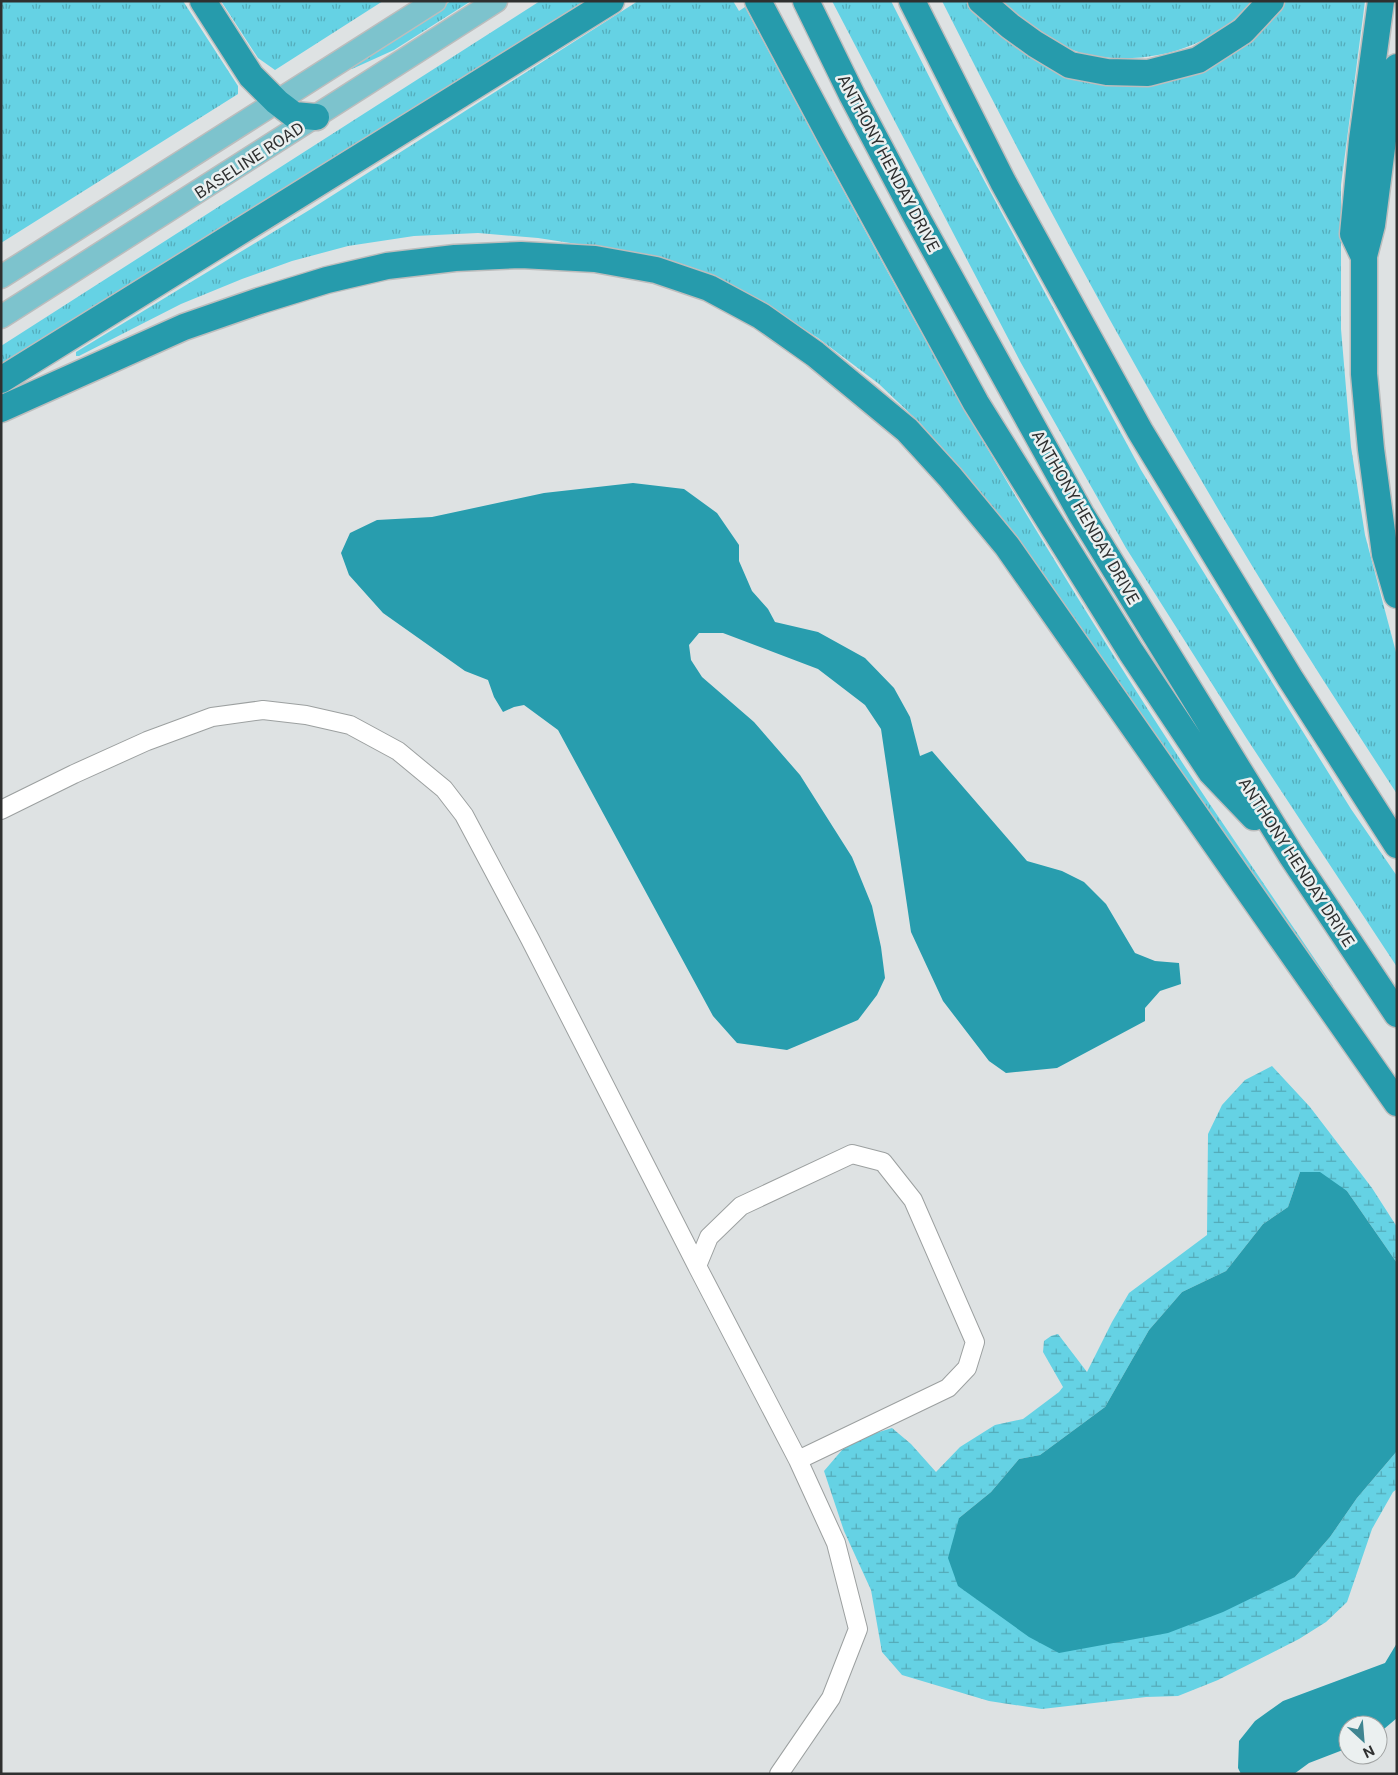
<svg xmlns="http://www.w3.org/2000/svg" width="1398" height="1775" font-family="'Public Sans',sans-serif">
<defs>
<pattern id="grass-tufts" width="24" height="20" patternUnits="userSpaceOnUse" patternTransform="scale(1.25)"><rect width="24" height="20" fill="#65d2e4"/><path d="M3 7l-1-3M5 7V3M7 7l1-3M15 17l-1-3M17 17v-4M19 17l1-3" fill="none" stroke="#54abb9"/></pattern>
<pattern id="wetland-marsh" width="20" height="14" patternUnits="userSpaceOnUse" patternTransform="scale(1.25)"><rect width="20" height="14" fill="#65d2e4"/><path d="M1 5h8M5 5V1M11 12h8M15 12V8" fill="none" stroke="#54abb9"/></pattern>
</defs>
<rect width="100%" height="100%" fill="#dee2e3"/>
<path fill="url(#grass-tufts)" d="M 1,1 L 183,1 L 238,86 L 238,94 L 1,243 Z
M 221,1 L 383,1 L 275,70 L 258,58 Z
M 451,1 L 471,1 L 394,50 L 352,69 L 350,66 Z
M 540,1 L 597,1 L 1,372 L 1,346 Z
M 638,1 L 733,1 L 739,11 L 745,7 C 842,188 937,369 1044,543 C 1097,630 1151,716 1207,800 C 1249,862 1291,924 1333,986 L 1332,988 L 1043,579 L 977,488 L 920,423 L 879,384 L 818,338 L 778,313 L 603,248 L 538,238 L 478,233 L 414,236 L 348,246 L 292,261 L 242,279 L 181,304 L 79,356 L 76,356 L 76,352 L 311,209 Z
M 832,1 L 891,1 L 946,110 L 1141,470 L 1196,560 L 1351,809 L 1397,876 L 1397,967 L 1247,739 L 1126,548 L 1021,363 Z
M 942,1 L 968,1 L 998,32 L 1038,59 L 1168,77 L 1280,1 L 1365,1 L 1341,185 L 1341,329 L 1351,447 L 1365,535 L 1397,656 L 1397,794 C 1341,708 1285,622 1233,534 C 1129,360 1033,182 942,1 Z
M 996,1 L 1252,1 C 1218,43 1164,61 1112,58 C 1102,57 1091,56 1081,53 C 1049,42 1023,21 996,1 Z"/>
<path fill="url(#wetland-marsh)" d="M 1272,1066 L 1310,1107 L 1372,1188 L 1397,1227 L 1397,1263 L 1347,1191 L 1300,1172 L 1288,1207 L 1263,1224 L 1226,1271 L 1182,1292 L 1149,1330 L 1105,1407 L 1040,1455 L 1019,1459 L 991,1492 L 959,1518 L 1295,1577 L 1330,1537 L 1357,1498 L 1397,1451 L 1397,1489 L 1393,1492 L 1372,1529 L 1347,1602 L 1326,1622 L 1299,1639 L 1218,1680 L 1178,1696 L 1146,1697 L 1042,1709 L 989,1701 L 902,1675 L 882,1652 L 871,1590 L 844,1531 L 824,1471 L 842,1450 L 863,1437 L 892,1428 L 911,1444 L 936,1472 L 960,1447 L 995,1425 L 1023,1419 L 1059,1392 L 1063,1387 L 1043,1352 L 1044,1341 L 1051,1336 L 1058,1334 L 1087,1372 L 1112,1322 L 1129,1293 L 1207,1235 L 1208,1134 L 1222,1105 L 1245,1080 Z"/>
<path fill="#289dae" d="M 633,483 L 684,489 L 717,513 L 739,545 L 739,561 L 752,591 L 768,609 L 775,622 L 818,632 L 865,658 L 894,688 L 910,717 L 920,756 L 932,751 L 1027,861 L 1062,871 L 1084,882 L 1106,904 L 1135,953 L 1155,961 L 1179,963 L 1181,984 L 1160,991 L 1145,1008 L 1145,1021 L 1057,1068 L 1006,1073 L 989,1061 L 943,1001 L 911,932 L 881,729 L 865,705 L 818,669 L 723,633 L 699,633 L 689,645 L 691,660 L 702,677 L 754,722 L 800,775 L 852,857 L 872,906 L 881,947 L 885,978 L 877,995 L 858,1020 L 787,1050 L 737,1043 L 713,1016 L 558,730 L 524,705 L 514,707 L 503,712 L 494,697 L 488,680 L 465,671 L 383,613 L 349,575 L 341,553 L 350,533 L 377,520 L 432,517 L 544,493 Z
M 1300,1172 L 1320,1172 L 1347,1191 L 1397,1263 L 1397,1451 L 1357,1498 L 1330,1537 L 1295,1577 L 1223,1612 L 1168,1633 L 1059,1653 L 1029,1637 L 958,1586 L 948,1558 L 959,1518 L 991,1492 L 1019,1459 L 1040,1455 L 1105,1407 L 1149,1330 L 1182,1292 L 1226,1271 L 1263,1224 L 1288,1207 Z
M 1397,1643 L 1397,1718 L 1378,1734 L 1378,1725 L 1348,1725 L 1348,1748 L 1309,1763 L 1294,1774 L 1241,1774 L 1238,1768 L 1239,1741 L 1255,1721 L 1283,1701 L 1385,1663 Z"/>
<g fill="none" stroke-linecap="round" stroke-linejoin="round">
<defs>
<path id="minor" d="M 1,810 L 74,774 L 147,741 L 212,717 L 263,710 L 306,715 L 350,725 L 398,751 L 444,789 L 464,815 L 530,939 L 697,1266
M 779,1774 L 831,1698 L 858,1629 L 836,1543 L 798,1460 L 697,1266 L 709,1237 L 741,1206 L 852,1154 L 883,1162 L 913,1200 L 975,1342 L 967,1368 L 948,1388 L 798,1460"/>
<path id="major" d="M 1,277 L 435,1
M 1,317 L 496,1"/>
<path id="highway" d="M 203,1 L 251,76 L 277,102 L 294,115 L 316,117
M 758,1 L 832,140 L 976,403 L 1131,652 L 1211,772 L 1254,817
M 806,1 L 852,95 L 916,216 L 1081,514 L 1291,855 L 1397,1014
M 912,1 L 1003,182 L 1140,431 L 1290,678 L 1397,845
M 981,1 L 1010,26 L 1035,44 L 1070,65 L 1107,72 L 1148,73 L 1198,60 L 1243,31 L 1271,1
M 1397,67 L 1383,140 L 1372,225 L 1364,256 L 1364,374 L 1371,449 L 1385,554 L 1397,595
M 1363,255 L 1353,234 L 1362,140 L 1381,1
M 1,380 L 611,1
M 1,409 L 184,327 L 259,301 L 327,280 L 387,266 L 455,258 L 521,255 L 595,259 L 656,270 L 709,288 L 761,316 L 815,354 L 907,430 L 950,477 L 1007,546 L 1397,1103"/>
</defs>
<use href="#minor" stroke="#9ca0a0" stroke-width="20"/>
<use href="#major" stroke="#bcbdbd" stroke-width="25"/>
<use href="#highway" stroke="#bcbdbd" stroke-width="29"/>
<use href="#minor" stroke="#fff" stroke-width="18"/>
<use href="#major" stroke="#7dc3cd" stroke-width="22"/>
<use href="#highway" stroke="#269bac" stroke-width="26"/>
</g>
<g text-anchor="middle" stroke-width="5" stroke-linejoin="round" paint-order="stroke">
<g font-size="16" fill="#2f3030" stroke="#ebf0f0">
<text transform="translate(249 160) rotate(-33)" y="6">BASELINE ROAD</text>
<text transform="translate(889 163) rotate(62)" y="6">ANTHONY HENDAY DRIVE</text>
<text transform="translate(1086 517) rotate(60)" y="6">ANTHONY HENDAY DRIVE</text>
<text transform="translate(1297 862) rotate(57)" y="6">ANTHONY HENDAY DRIVE</text>
</g>
</g>
<rect width="1398" height="1775" fill="none" stroke="#2f3030" stroke-width="5"/>
<g transform="translate(1363 1740) rotate(154)"><circle r="24" fill="#ebf0f0" stroke="#a0a3a3"/>
<path d="M0-4L9 19L0 12L-9 19Z" fill="#3f8591"/>
<text y="-8" font-size="14" font-weight="bold" text-anchor="middle" fill="#2f3030">N</text>
</g>
</svg>
